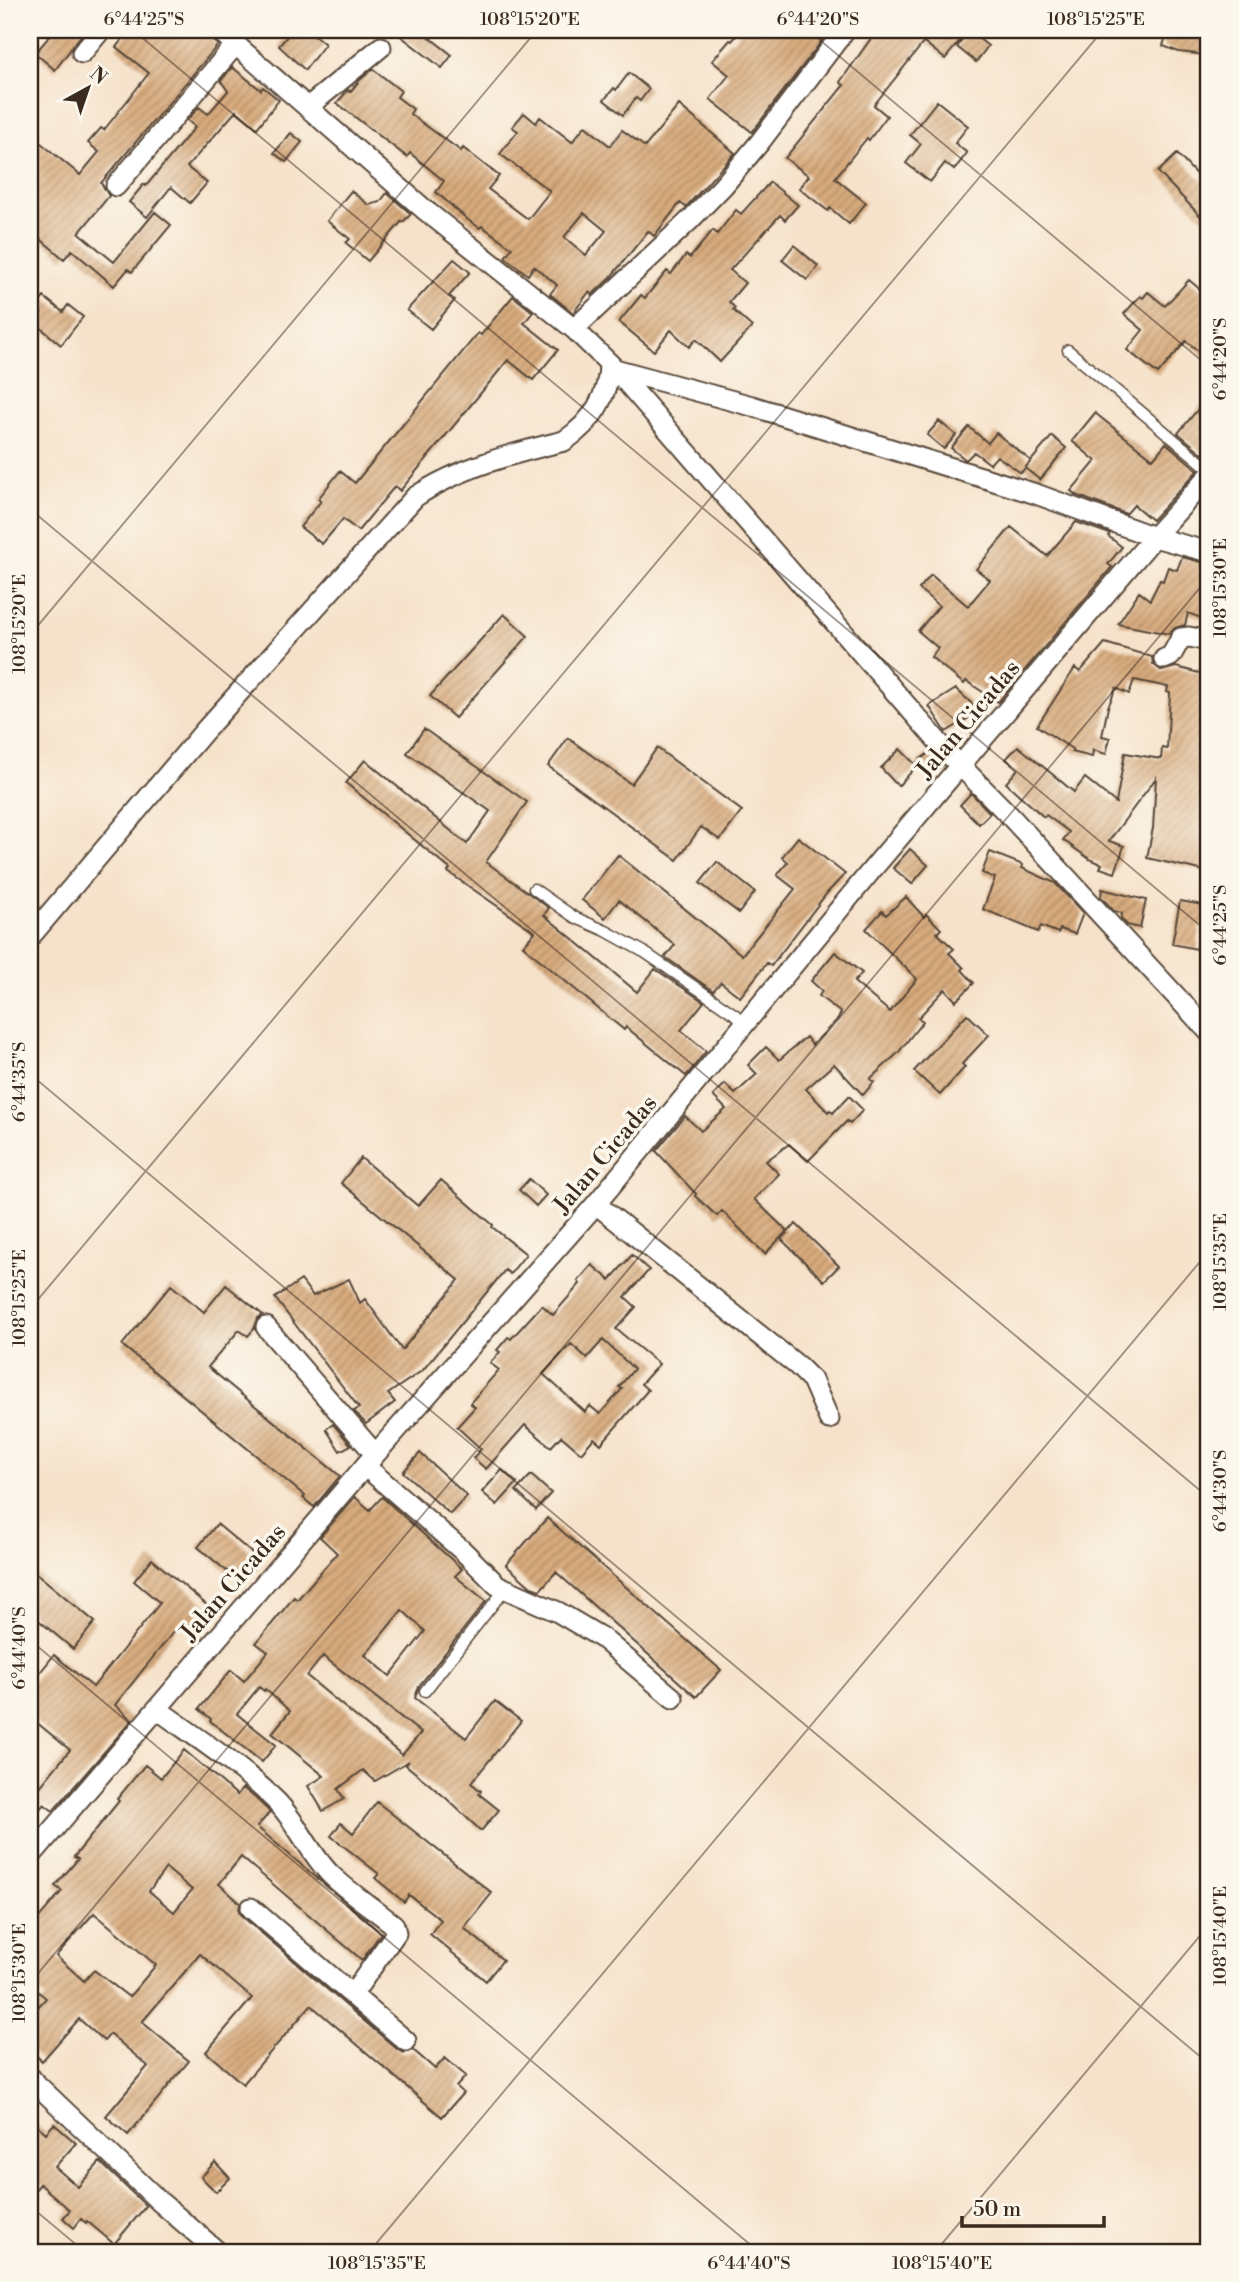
<svg xmlns="http://www.w3.org/2000/svg" width="1239" height="2282" font-family="'Libre Bodoni',serif">
<defs>
<pattern id="building-hatch" width="6" height="6" patternUnits="userSpaceOnUse" patternTransform="scale(1.75)"><rect width="6" height="6" fill="#d8ab7d"/><path d="M-1 1l2-2M0 6l6-6M5 7l2-2" fill="none" stroke="#b08b66"/></pattern>
</defs>
<rect width="100%" height="100%" fill="#fbf7ec"/>
<filter id="ink" filterUnits="userSpaceOnUse"><feTurbulence type="fractalNoise" baseFrequency=".0143" numOctaves="2"/><feDisplacementMap in="SourceGraphic" scale="14" xChannelSelector="R" yChannelSelector="G"/><feConvolveMatrix kernelMatrix="1 2 1 2 8 2 1 2 1" color-interpolation-filters="sRGB"/></filter>
<filter id="wash" filterUnits="userSpaceOnUse"><feTurbulence type="fractalNoise" baseFrequency=".00686" numOctaves="4" result="noise"/><feDisplacementMap in="SourceGraphic" scale="28" xChannelSelector="R" yChannelSelector="G"/><feGaussianBlur stdDeviation="1.57" result="paint"/><feColorMatrix in="noise" values="0 0 0 0 0 0 0 0 0 0 0 0 0 0 0 0 0 1.4 0 .05"/><feComposite in="paint" operator="in"/></filter>
<g filter="url(#wash)">
<rect width="100%" height="100%" fill="#f6e2ca"/>
<g id="blocks">
<path fill="url(#building-hatch)" fill-rule="evenodd" d="M 55,30 L 85,30 L 55,70 L 35,53 Z
M 130,30 L 207,30 L 210,39 L 218,45 L 101,183 L 109,196 L 79,233 L 114,262 L 155,212 L 171,225 L 132,272 L 128,269 L 114,286 L 72,250 L 64,259 L 30,230 L 30,134 L 80,175 L 99,152 L 88,143 L 101,128 L 104,130 L 149,73 L 116,47 Z
M 292,30 L 308,30 L 325,44 L 305,70 L 279,46 Z
M 393,30 L 420,30 L 452,55 L 442,68 Z
M 741,30 L 830,30 L 752,132 L 710,99 L 729,75 L 712,61 L 730,40 L 732,41 Z
M 877,30 L 949,30 L 961,39 L 945,59 L 924,42 L 874,105 L 887,116 L 869,140 L 867,138 L 835,178 L 866,203 L 849,224 L 830,208 L 828,211 L 799,188 L 809,176 L 785,158 L 844,85 L 840,82 Z
M 1168,30 L 1208,40 L 1206,55 L 1179,52 L 1163,46 Z
M 969,31 L 988,46 L 976,62 L 957,47 Z
M 232,67 L 261,90 L 263,87 L 279,100 L 257,128 L 236,111 L 187,167 L 207,183 L 190,203 L 171,187 L 147,217 L 129,202 L 144,184 L 146,186 L 195,127 L 187,120 L 199,107 L 208,114 L 228,91 L 221,81 Z
M 373,69 L 401,91 L 397,97 L 413,109 L 410,114 L 461,151 L 463,148 L 499,176 L 488,189 L 528,219 L 550,191 L 500,154 L 518,131 L 512,127 L 524,113 L 536,123 L 540,117 L 572,142 L 585,126 L 610,146 L 622,130 L 645,147 L 679,105 L 735,153 L 686,207 L 680,203 L 654,236 L 648,231 L 611,277 L 592,295 L 589,292 L 573,313 L 550,294 L 557,285 L 534,266 L 528,275 L 505,257 L 512,248 L 482,226 L 480,228 L 468,220 L 436,192 L 444,181 L 410,153 L 407,157 L 337,103 L 348,90 L 350,92 L 359,81 ZM 584,213 L 606,231 L 586,255 L 564,237 Z
M 629,73 L 649,89 L 640,101 L 636,98 L 623,115 L 604,100 L 614,88 L 616,90 Z
M 937,101 L 968,126 L 955,143 L 967,153 L 954,170 L 945,163 L 930,182 L 906,163 L 921,144 L 910,135 Z
M 291,133 L 302,142 L 286,162 L 274,153 Z
M 1177,154 L 1209,188 L 1209,225 L 1158,172 Z
M 770,182 L 798,205 L 785,220 L 780,215 L 730,270 L 745,283 L 729,302 L 735,308 L 733,310 L 752,327 L 720,362 L 696,339 L 689,347 L 671,330 L 654,351 L 619,322 L 641,295 L 645,298 L 667,271 L 671,274 L 686,255 L 690,258 L 713,230 L 717,234 L 736,210 L 741,214 Z
M 351,191 L 369,205 L 380,202 L 387,193 L 411,214 L 403,222 L 402,221 L 368,261 L 346,243 L 350,239 L 327,221 Z
M 794,245 L 818,266 L 807,280 L 782,260 Z
M 454,259 L 470,272 L 449,296 L 455,300 L 431,329 L 407,310 Z
M 1189,280 L 1209,297 L 1209,360 L 1186,341 L 1158,374 L 1127,350 L 1143,330 L 1124,314 L 1140,296 L 1143,298 L 1148,292 L 1165,306 Z
M 513,296 L 533,312 L 524,323 L 558,350 L 533,380 L 508,360 L 400,491 L 395,486 L 358,531 L 343,519 L 322,544 L 300,527 L 321,501 L 318,499 L 340,471 L 355,483 L 478,333 L 481,335 Z
M 44,297 L 63,312 L 68,305 L 83,317 L 61,345 L 34,322 L 41,313 L 35,309 Z
M 1209,396 L 1209,456 L 1208,458 L 1178,433 Z
M 1095,413 L 1153,459 L 1166,443 L 1198,470 L 1152,520 L 1134,505 L 1126,514 L 1076,495 L 1071,491 L 1096,461 L 1072,441 Z
M 939,421 L 956,435 L 944,449 L 927,435 Z
M 969,427 L 988,443 L 996,433 L 1031,461 L 1021,473 L 997,456 L 990,464 L 974,452 L 966,460 L 951,448 Z
M 1052,436 L 1066,448 L 1040,480 L 1025,468 Z
M 1076,522 L 1110,534 L 1108,536 L 1122,547 L 1108,564 L 1112,567 L 998,702 L 966,681 L 964,684 L 931,657 L 938,648 L 918,631 L 939,606 L 919,589 L 931,575 L 968,606 L 990,580 L 976,569 L 1011,527 L 1047,556 Z
M 1182,557 L 1209,564 L 1209,621 L 1188,613 L 1185,625 L 1175,628 L 1169,634 L 1118,624 L 1139,592 L 1150,600 L 1160,580 L 1163,581 L 1168,567 L 1177,570 Z
M 504,614 L 528,636 L 455,718 L 430,696 Z
M 1105,643 L 1152,657 L 1153,664 L 1162,671 L 1176,667 L 1207,675 L 1200,701 L 1199,732 L 1209,733 L 1209,872 L 1147,858 L 1153,828 L 1156,778 L 1109,841 L 1124,846 L 1115,873 L 1100,868 L 1102,864 L 1091,860 L 1063,840 L 1069,832 L 1046,815 L 1044,817 L 1006,783 L 1018,769 L 1006,759 L 1018,746 L 1074,792 L 1085,778 L 1116,803 L 1125,753 L 1161,759 L 1162,748 L 1167,749 L 1170,693 L 1167,692 L 1168,687 L 1134,680 L 1129,694 L 1116,688 L 1108,707 L 1102,736 L 1110,738 L 1106,754 L 1093,750 L 1092,757 L 1072,752 L 1072,749 L 1037,726 L 1075,668 L 1080,672 Z
M 956,689 L 980,711 L 946,732 L 929,706 Z
M 424,729 L 527,802 L 486,862 L 549,908 L 544,915 L 637,992 L 655,969 L 704,1002 L 681,1030 L 706,1051 L 686,1076 L 626,1027 L 624,1030 L 523,946 L 535,932 L 448,872 L 450,869 L 346,783 L 365,760 L 467,844 L 490,811 L 407,753 Z
M 568,738 L 631,784 L 657,748 L 742,811 L 720,840 L 701,827 L 677,860 L 548,766 Z
M 900,749 L 917,766 L 898,786 L 881,768 Z
M 930,752 L 943,765 L 928,776 L 917,762 Z
M 971,793 L 990,813 L 979,824 L 960,805 Z
M 798,837 L 845,874 L 827,893 L 771,966 L 767,963 L 740,997 L 721,982 L 713,991 L 665,957 L 675,945 L 619,900 L 605,918 L 582,900 L 618,855 L 742,955 L 795,889 L 777,875 L 788,862 L 782,857 Z
M 910,849 L 928,865 L 912,884 L 893,868 Z
M 990,852 L 1023,865 L 1022,868 L 1055,883 L 1083,913 L 1075,934 L 1060,929 L 1058,933 L 1041,926 L 1038,932 L 983,909 L 995,878 L 982,873 Z
M 717,862 L 755,892 L 739,913 L 700,883 Z
M 1102,889 L 1146,900 L 1140,928 L 1127,925 L 1121,918 L 1122,913 L 1114,911 L 1101,897 Z
M 906,897 L 924,917 L 926,914 L 941,929 L 937,933 L 954,949 L 949,953 L 964,968 L 962,970 L 974,983 L 956,1001 L 945,989 L 918,1018 L 923,1021 L 898,1053 L 870,1079 L 874,1082 L 863,1095 L 834,1064 L 806,1089 L 828,1112 L 830,1110 L 833,1113 L 849,1096 L 863,1110 L 850,1124 L 847,1121 L 808,1161 L 789,1144 L 766,1161 L 779,1174 L 754,1199 L 787,1231 L 765,1254 L 722,1211 L 717,1216 L 695,1196 L 696,1194 L 656,1151 L 685,1116 L 701,1131 L 726,1109 L 713,1096 L 725,1084 L 735,1094 L 757,1074 L 748,1065 L 766,1047 L 779,1060 L 806,1037 L 812,1045 L 838,1019 L 841,1013 L 819,996 L 822,991 L 811,981 L 835,952 L 862,973 L 854,982 L 890,1012 L 917,979 L 866,929 L 882,911 L 886,915 Z
M 1180,901 L 1209,906 L 1206,927 L 1200,926 L 1197,949 L 1172,944 Z
M 967,1014 L 989,1035 L 962,1064 L 965,1067 L 940,1095 L 914,1071 Z
M 361,1158 L 418,1206 L 441,1180 L 493,1225 L 492,1227 L 526,1254 L 510,1274 L 505,1270 L 423,1370 L 388,1394 L 395,1402 L 366,1424 L 354,1411 L 359,1408 L 275,1298 L 301,1280 L 313,1296 L 349,1279 L 360,1303 L 365,1299 L 402,1350 L 459,1280 L 341,1183 Z
M 529,1179 L 546,1195 L 536,1206 L 519,1190 Z
M 796,1224 L 839,1266 L 824,1281 L 781,1239 Z
M 632,1255 L 649,1270 L 625,1297 L 636,1307 L 616,1329 L 659,1364 L 641,1384 L 648,1390 L 601,1444 L 594,1438 L 581,1453 L 561,1436 L 551,1447 L 525,1425 L 486,1469 L 473,1458 L 481,1449 L 457,1427 L 475,1407 L 470,1403 L 499,1370 L 490,1363 L 500,1352 L 497,1350 L 508,1337 L 511,1339 L 542,1305 L 553,1315 L 580,1284 L 578,1281 L 592,1265 L 610,1280 ZM 603,1340 L 634,1369 L 619,1387 L 622,1389 L 600,1414 L 590,1406 L 585,1412 L 543,1374 L 571,1344 L 587,1358 Z
M 171,1285 L 204,1312 L 226,1285 L 263,1315 L 258,1318 L 254,1329 L 248,1336 L 239,1330 L 208,1367 L 340,1476 L 314,1507 L 303,1498 L 305,1496 L 122,1345 Z
M 333,1424 L 351,1445 L 340,1451 L 326,1429 Z
M 420,1453 L 467,1496 L 450,1514 L 403,1472 Z
M 502,1470 L 517,1483 L 497,1505 L 482,1492 Z
M 531,1475 L 551,1493 L 536,1510 L 516,1491 Z
M 355,1497 L 370,1510 L 382,1497 L 462,1569 L 455,1576 L 486,1601 L 419,1686 L 415,1698 L 466,1738 L 495,1701 L 521,1721 L 471,1783 L 481,1791 L 479,1794 L 499,1810 L 481,1831 L 446,1798 L 406,1765 L 409,1761 L 375,1781 L 363,1770 L 338,1789 L 344,1799 L 323,1811 L 308,1786 L 324,1776 L 272,1733 L 290,1711 L 265,1689 L 264,1691 L 259,1687 L 237,1714 L 276,1745 L 262,1762 L 210,1721 L 211,1719 L 199,1709 L 231,1670 L 244,1681 L 268,1652 L 256,1643 L 294,1597 L 297,1600 L 337,1553 L 320,1537 ZM 402,1610 L 425,1631 L 390,1676 L 365,1655 ZM 323,1656 L 421,1733 L 402,1755 L 307,1676 Z
M 547,1518 L 721,1670 L 696,1697 L 556,1572 L 540,1590 L 531,1587 L 506,1565 Z
M 217,1524 L 260,1560 L 241,1583 L 198,1547 Z
M 152,1559 L 209,1607 L 192,1628 L 182,1621 L 115,1705 L 132,1720 L 53,1811 L 44,1804 L 30,1820 L 30,1799 L 70,1750 L 30,1717 L 30,1685 L 54,1655 L 93,1687 L 160,1603 L 134,1581 Z
M 30,1568 L 95,1622 L 73,1649 L 30,1613 Z
M 184,1750 L 237,1795 L 243,1788 L 254,1797 L 270,1812 L 257,1827 L 381,1933 L 362,1960 L 241,1857 L 219,1884 L 240,1903 L 239,1911 L 243,1917 L 398,2050 L 404,2053 L 413,2050 L 435,2069 L 445,2058 L 466,2076 L 456,2087 L 463,2093 L 442,2117 L 311,2005 L 243,2084 L 206,2052 L 252,1998 L 200,1954 L 142,2022 L 189,2061 L 128,2135 L 106,2116 L 148,2066 L 110,2034 L 104,2041 L 79,2019 L 42,2061 L 30,2050 L 30,2016 L 46,1998 L 30,1985 L 30,1928 L 62,1891 L 55,1886 L 78,1859 L 74,1857 L 119,1801 L 117,1799 L 145,1765 L 161,1778 ZM 166,1868 L 192,1890 L 174,1912 L 149,1891 ZM 94,1913 L 156,1965 L 129,1997 L 94,1970 L 84,1981 L 56,1956 Z
M 377,1802 L 492,1893 L 464,1928 L 503,1960 L 486,1981 L 430,1934 L 441,1920 L 409,1895 L 404,1902 L 375,1878 L 379,1874 L 331,1836 L 341,1823 L 353,1833 Z
M 30,2119 L 46,2133 L 54,2124 L 76,2143 L 55,2167 L 78,2187 L 100,2162 L 146,2206 L 114,2244 L 87,2221 L 86,2223 L 81,2219 L 74,2228 L 63,2218 L 70,2210 L 40,2184 L 30,2196 Z
M 215,2162 L 230,2178 L 216,2192 L 201,2177 Z"/>
</g>
</g>
<g filter="url(#ink)">
<use href="#blocks" fill-opacity="0" stroke="#574638" stroke-width="2"/>
<g fill="none" stroke-linecap="round" stroke-linejoin="round">
<defs>
<path id="service" d="M 1068,350 L 1209,469
M 534,889 L 574,917 L 606,931 L 644,952 L 746,1022
M 425,1691 L 505,1589"/>
<path id="minor" d="M 219,30 L 425,210 L 574,329 L 615,369 L 752,406 L 1036,494 L 1154,537 L 1209,552
M 82,53 L 101,30
M 308,107 L 381,47
M 116,186 L 236,44
M 574,329 L 691,219 L 723,186 L 760,142 L 845,30
M 615,369 L 947,752 L 1010,816 L 1209,1032
M 1164,659 L 1171,656 L 1181,638 L 1189,637 L 1209,641
M 30,937 L 207,728 L 415,497 C 458,468 514,453 564,441 C 591,423 609,397 609,363
M 596,1204 L 798,1366 L 812,1380 L 829,1419
M 266,1327 L 375,1454
M 365,1466 L 464,1552 L 497,1585 L 558,1612 L 602,1638 L 673,1698
M 157,1709 C 197,1738 241,1766 276,1801 C 298,1823 309,1853 331,1875 C 350,1893 374,1909 394,1925 L 396,1933 L 352,1995
M 30,1857 L 365,1466 L 596,1204 L 875,866 L 1154,537 L 1209,476
M 251,1908 L 406,2041
M 30,2078 L 159,2201 L 218,2252"/>
</defs>
<use href="#service" stroke="#574638" stroke-width="13"/>
<use href="#minor" stroke="#574638" stroke-width="23"/>
<use href="#service" stroke="#fff" stroke-width="10"/>
<use href="#minor" stroke="#fff" stroke-width="19"/>
</g>
</g>
<path fill="none" stroke="#3b2a1e" stroke-width="2" stroke-opacity="0.45" d="M 133,30 L 1209,933M 808,30 L 1209,367M 30,509 L 1209,1498M 30,635 L 537,30M 30,1074 L 1209,2064M 30,1309 L 1103,30M 30,1640 L 759,2252M 30,1983 L 1209,577M 30,2206 L 85,2252M 369,2252 L 1209,1251M 935,2252 L 1209,1925"/>
<g text-anchor="middle" stroke-width="7" stroke-linejoin="round" paint-order="stroke">
<g font-size="24" fill="#3b2a1e" stroke="#fbf7ec">
<text transform="translate(968 719) rotate(-50)" y="8">Jalan Cicadas</text>
<text transform="translate(605 1154) rotate(-50)" y="8">Jalan Cicadas</text>
<text transform="translate(233 1582) rotate(-49)" y="8">Jalan Cicadas</text>
</g>
</g>
<rect width="1239" height="2282" fill="none" stroke="#fbf7ec" stroke-width="77"/>
<g transform="translate(88 88) rotate(40)" stroke="#fbf7ec" stroke-width="5" paint-order="stroke">
<path d="M0-5L12 26L0 18L-12 26Z" fill="#3b2a1e"/>
<text y="-10" font-size="19" font-weight="bold" text-anchor="middle" fill="#3b2a1e">N</text>
</g>
<path d="M962 2216v10h142v-10" fill="none" stroke="#3b2a1e" stroke-width="3.5"/>
<text x="973" y="2216" font-size="21" fill="#3b2a1e" stroke="#fbf7ec" stroke-width="5" paint-order="stroke">50 m</text>
<rect x="38" y="38" width="1162" height="2206" fill="none" stroke="#3b2a1e" stroke-width="2.5"/>
<g font-size="18" text-anchor="middle" fill="#3b2a1e">
<text x="144" y="25">6°44'25"S</text>
<text x="530" y="25">108°15'20"E</text>
<text x="818" y="25">6°44'20"S</text>
<text x="1096" y="25">108°15'25"E</text>
<text transform="translate(1220 359) rotate(-90)" y="6">6°44'20"S</text>
<text transform="translate(1220 588) rotate(-90)" y="6">108°15'30"E</text>
<text transform="translate(19 624) rotate(-90)" y="6">108°15'20"E</text>
<text transform="translate(1220 925) rotate(-90)" y="6">6°44'25"S</text>
<text transform="translate(19 1082) rotate(-90)" y="6">6°44'35"S</text>
<text transform="translate(1220 1262) rotate(-90)" y="6">108°15'35"E</text>
<text transform="translate(19 1298) rotate(-90)" y="6">108°15'25"E</text>
<text transform="translate(1220 1491) rotate(-90)" y="6">6°44'30"S</text>
<text transform="translate(19 1648) rotate(-90)" y="6">6°44'40"S</text>
<text transform="translate(1220 1936) rotate(-90)" y="6">108°15'40"E</text>
<text transform="translate(19 1973) rotate(-90)" y="6">108°15'30"E</text>
<text x="377" y="2269">108°15'35"E</text>
<text x="749" y="2269">6°44'40"S</text>
<text x="942" y="2269">108°15'40"E</text>
</g>
</svg>
